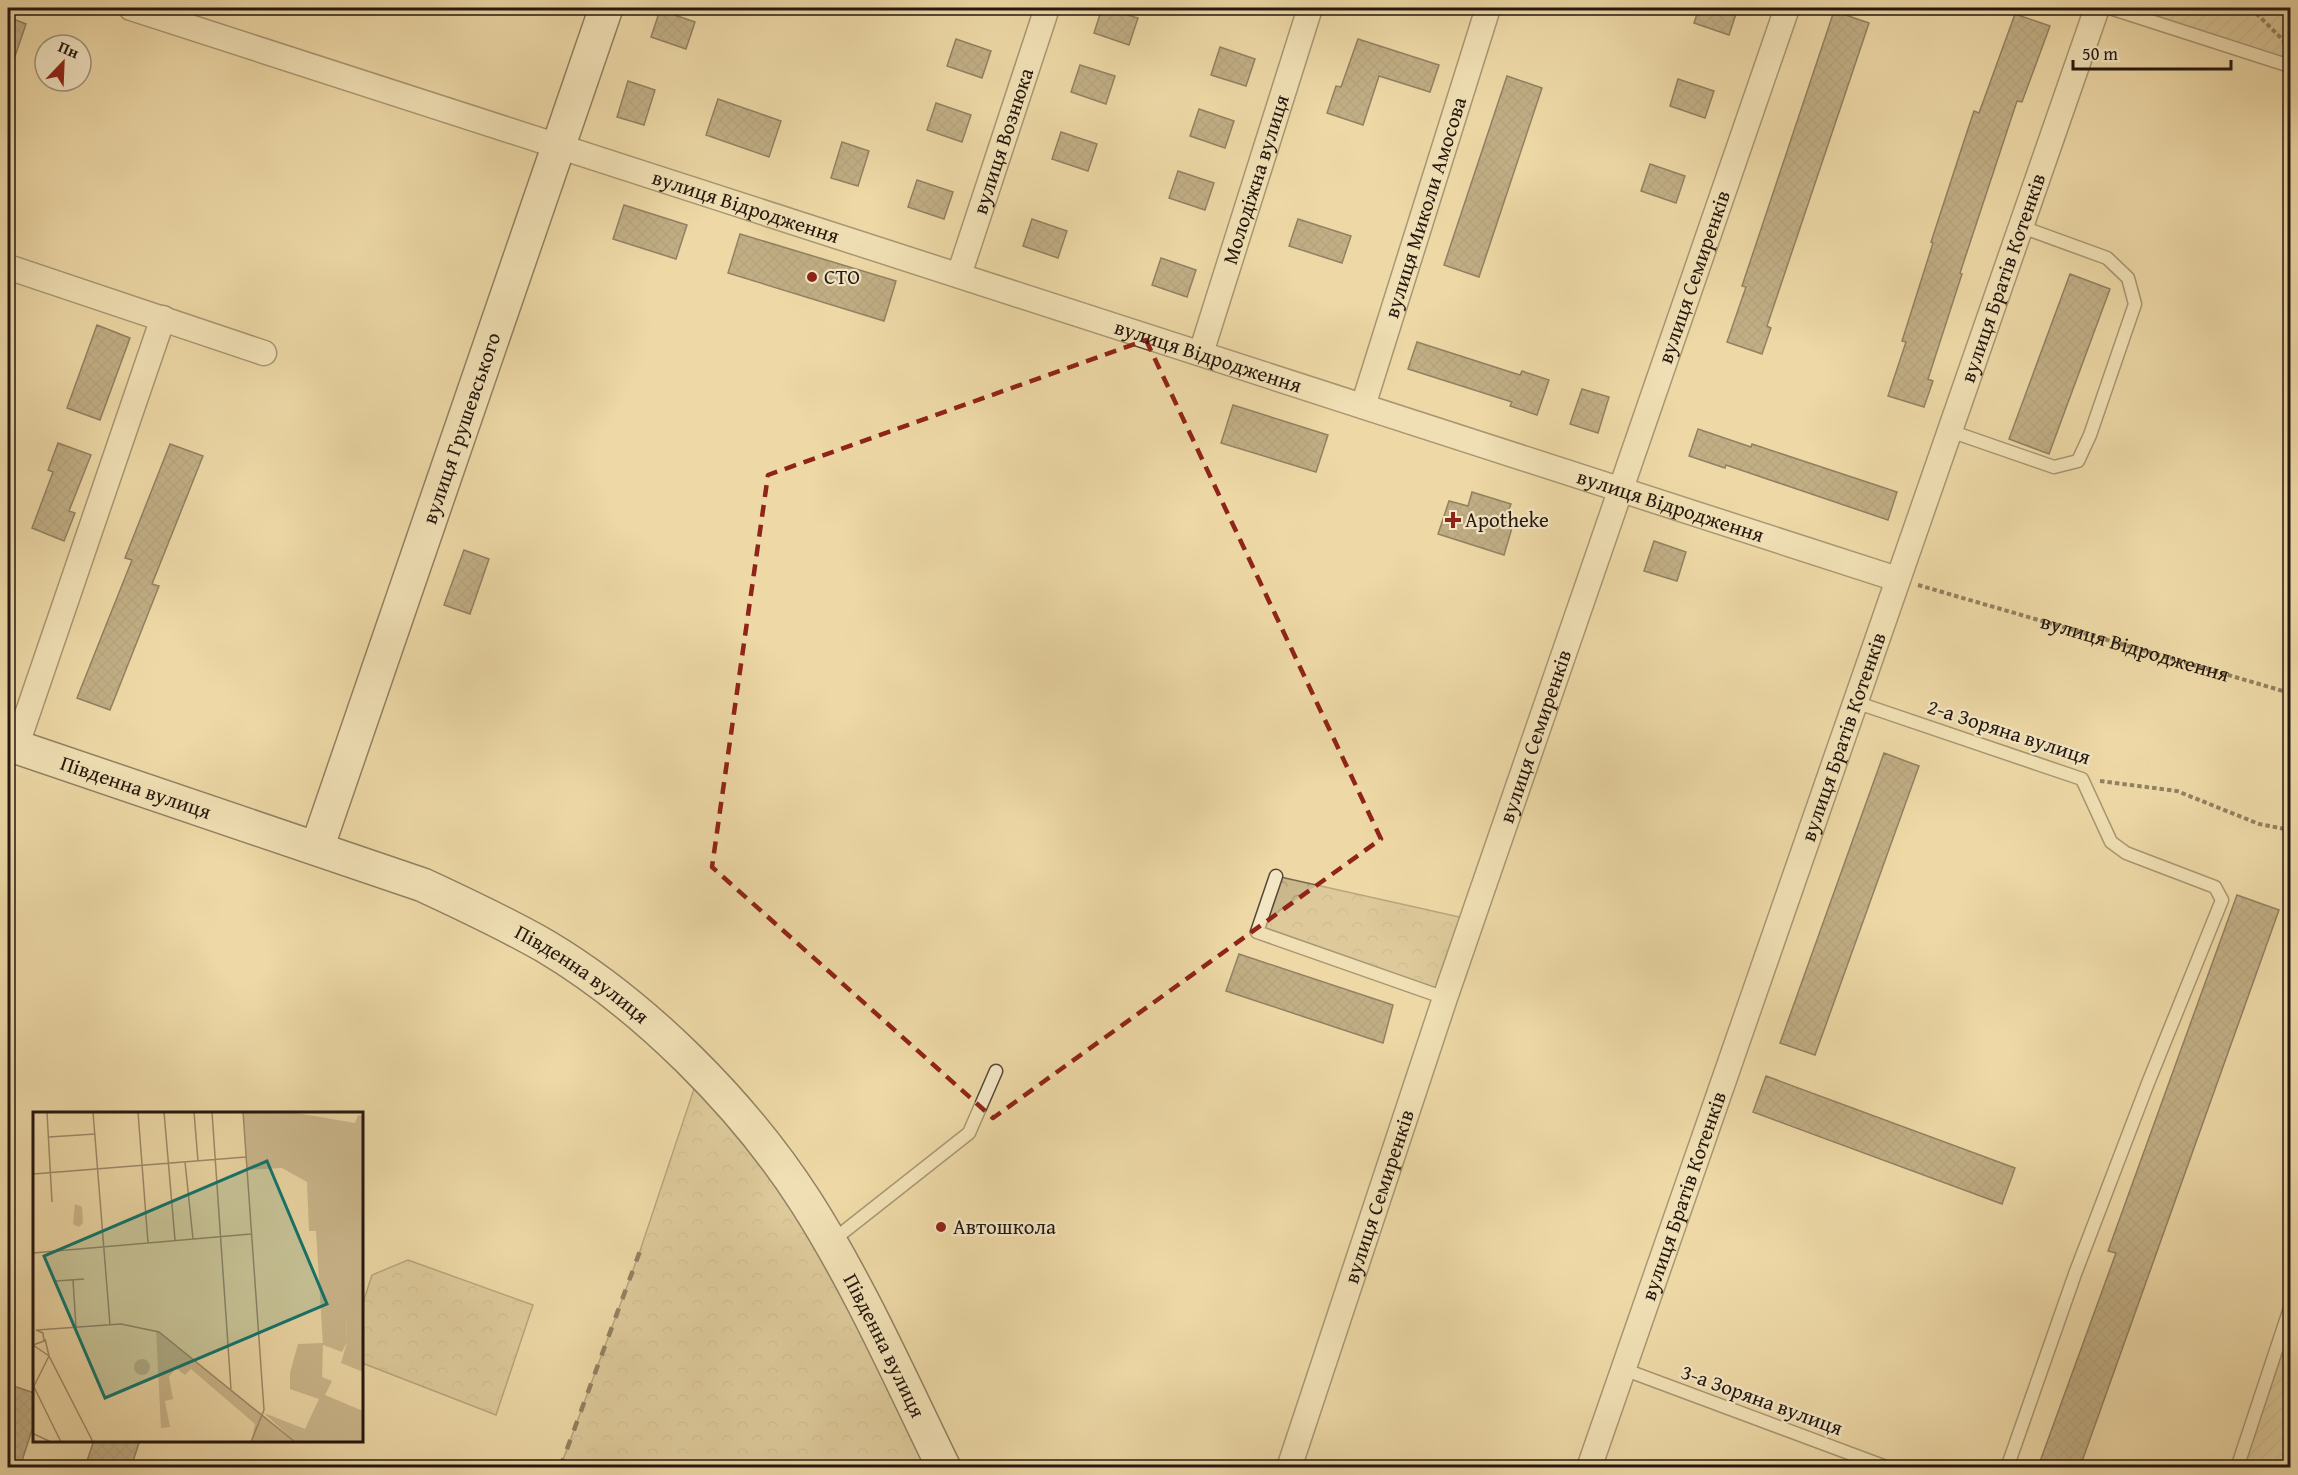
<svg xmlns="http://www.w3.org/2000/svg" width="2298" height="1475" font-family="'Gentium Book Plus',serif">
<defs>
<pattern id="forest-crowns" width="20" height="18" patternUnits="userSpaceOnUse" patternTransform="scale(1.5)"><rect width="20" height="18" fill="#cbb78c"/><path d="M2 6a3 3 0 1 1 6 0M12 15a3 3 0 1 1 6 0" fill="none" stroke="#ae9d78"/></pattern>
<pattern id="garden-furrows" width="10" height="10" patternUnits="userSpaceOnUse" patternTransform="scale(1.5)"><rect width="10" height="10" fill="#cbb78c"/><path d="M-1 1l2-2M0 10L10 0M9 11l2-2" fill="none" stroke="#ae9d78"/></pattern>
<pattern id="building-cross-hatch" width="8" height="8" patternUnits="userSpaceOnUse" patternTransform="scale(1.5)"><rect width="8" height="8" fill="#8d7b5e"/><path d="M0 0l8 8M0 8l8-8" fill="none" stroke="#73644c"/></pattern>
</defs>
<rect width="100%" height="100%" fill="#edd8a6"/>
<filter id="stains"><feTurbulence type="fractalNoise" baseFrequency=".00333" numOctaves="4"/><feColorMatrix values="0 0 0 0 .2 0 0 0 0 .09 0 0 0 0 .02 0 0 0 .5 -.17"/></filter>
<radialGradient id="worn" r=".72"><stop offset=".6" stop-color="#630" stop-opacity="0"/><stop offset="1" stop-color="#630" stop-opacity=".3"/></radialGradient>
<path fill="url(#forest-crowns)" stroke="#78674e" stroke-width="1.5" d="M 1276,876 L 1473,920 L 1445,998 L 1257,932 Z
M 700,1071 L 752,1128 L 944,1467 L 560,1468 L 640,1251 Z
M 408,1260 L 533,1305 L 496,1415 L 362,1363 L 362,1306 L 372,1275 Z"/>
<path fill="url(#garden-furrows)" stroke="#78674e" stroke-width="1.5" d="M 2110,8 L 2290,8 L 2290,66 Z
M 2290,1313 L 2290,1467 L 2238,1467 Z"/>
<path fill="url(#building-cross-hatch)" stroke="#24170f" stroke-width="1.5" d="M 1102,8 L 1138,18 L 1129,45 L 1094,33 Z
M 1699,8 L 1738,8 L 1729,35 L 1694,23 Z
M 660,10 L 695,22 L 686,49 L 651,37 Z
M 1834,11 L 1869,23 L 1767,326 L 1771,328 L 1762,354 L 1727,342 L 1746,287 L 1742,286 Z
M 2015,14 L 2050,26 L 2022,102 L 2017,101 L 1960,273 L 1962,274 L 1928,379 L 1933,381 L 1924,407 L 1888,396 L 1906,342 L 1902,341 L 1933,243 L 1931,242 L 1965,138 L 1974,111 L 1979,113 Z
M 8,17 L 26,24 L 10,71 L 8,70 Z
M 956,39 L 991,51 L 982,78 L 947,66 Z
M 1358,39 L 1439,65 L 1430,92 L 1379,76 L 1363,125 L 1327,113 L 1336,86 L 1341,87 Z
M 1220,47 L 1255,59 L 1246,86 L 1211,75 Z
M 1080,65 L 1115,76 L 1106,104 L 1071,92 Z
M 1507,76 L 1542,88 L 1479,277 L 1444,265 Z
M 1678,79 L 1714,91 L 1705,118 L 1670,106 Z
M 628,81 L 655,90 L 644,125 L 617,117 Z
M 718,99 L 781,121 L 769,157 L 706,135 Z
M 936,103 L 971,115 L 962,142 L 927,130 Z
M 1199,109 L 1234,121 L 1225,148 L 1190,136 Z
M 1061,132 L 1097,144 L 1088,171 L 1052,159 Z
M 842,142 L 869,151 L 858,186 L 831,178 Z
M 1650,164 L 1685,176 L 1676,203 L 1641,191 Z
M 1178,171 L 1214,183 L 1205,210 L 1169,198 Z
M 917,180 L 953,192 L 944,219 L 908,207 Z
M 624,205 L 687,225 L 676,259 L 613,239 Z
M 1032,219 L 1067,231 L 1058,258 L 1023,246 Z
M 1298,219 L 1351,236 L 1342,263 L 1289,246 Z
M 740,234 L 896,281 L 884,321 L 728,273 Z
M 1161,258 L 1196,270 L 1187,297 L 1152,285 Z
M 2070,274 L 2110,289 L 2049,454 L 2009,439 Z
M 97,325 L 130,338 L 100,420 L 67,408 Z
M 1417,342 L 1520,375 L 1522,371 L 1549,380 L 1537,415 L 1510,406 L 1512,402 L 1408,369 Z
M 1582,389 L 1609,397 L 1598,433 L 1570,424 Z
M 1233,405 L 1328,435 L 1316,472 L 1221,443 Z
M 1698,429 L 1751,447 L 1752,444 L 1897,492 L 1888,520 L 1726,465 L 1725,468 L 1689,456 Z
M 58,443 L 91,455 L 69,511 L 75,513 L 64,541 L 32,528 L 53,472 L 48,470 Z
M 170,444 L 203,456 L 152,584 L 159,586 L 110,710 L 77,698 L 132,560 L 125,558 Z
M 1472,492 L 1511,504 L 1506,518 L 1514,521 L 1504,555 L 1438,534 L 1449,501 L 1468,506 Z
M 1654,541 L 1686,552 L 1677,581 L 1644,571 Z
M 464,550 L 489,559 L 470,614 L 444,605 Z
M 1884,753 L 1919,766 L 1815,1055 L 1780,1043 Z
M 2237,895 L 2279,910 L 2080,1467 L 2038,1467 L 2116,1253 L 2108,1251 Z
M 1239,954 L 1393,1005 L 1383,1043 L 1226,991 Z
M 1766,1076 L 2015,1168 L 2002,1204 L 1753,1112 Z
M 8,1384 L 34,1393 L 34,1424 L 20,1467 L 8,1467 Z
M 94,1440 L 140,1440 L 131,1467 L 85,1467 Z"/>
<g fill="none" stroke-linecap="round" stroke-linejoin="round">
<defs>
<path id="lane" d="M 2110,8 L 2290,66
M 1950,431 L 2054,467 L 2078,461 L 2090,435 L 2135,304 L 2128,278 L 2107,258 L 2019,226
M 1855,702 L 2082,779 L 2111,842 L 2126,853 L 2215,887 L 2222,900 L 2148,1083 L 2075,1274 L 2007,1468
M 1276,876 L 1257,932 L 1445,998
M 832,1241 L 969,1133 L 996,1071
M 1623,1369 L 1889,1468
M 2237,1468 L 2290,1308"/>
<g id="street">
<path id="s2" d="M 131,8 L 1897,579"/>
<path d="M 8,267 L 264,353"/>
<path id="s3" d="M 959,275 L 1047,8"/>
<path id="s4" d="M 1201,353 L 1310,8"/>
<path id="s5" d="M 1363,406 L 1488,8"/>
<path d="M 16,747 L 163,318"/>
<path id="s6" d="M 1289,1468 L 1445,998 L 1787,8"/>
<path id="s7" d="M 1589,1468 L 2097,8"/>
</g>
<g id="secondary">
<path id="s8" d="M 8,744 L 423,885 C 464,904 505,923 545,946 C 644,1005 743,1104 806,1202 C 859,1285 900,1378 944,1468"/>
<path id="s9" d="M 317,848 L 606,8"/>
</g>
</defs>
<use href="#lane" stroke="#564735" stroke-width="15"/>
<use href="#street" stroke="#564735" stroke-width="27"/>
<use href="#secondary" stroke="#24170f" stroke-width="36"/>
<g stroke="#24170f" stroke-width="4" stroke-dasharray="4.5 3" stroke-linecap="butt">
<path d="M 2251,8 L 2290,47"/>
<path id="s1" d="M 1918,585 L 2290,693"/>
<path d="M 2100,781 L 2177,791 L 2259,824 L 2290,830"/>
</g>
<use href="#lane" stroke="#f3e6c5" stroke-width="12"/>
<use href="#street" stroke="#f3e6c5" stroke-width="24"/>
<use href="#secondary" stroke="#f3e6c5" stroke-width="33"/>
<path stroke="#24170f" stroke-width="4.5" stroke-dasharray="10 10" stroke-linecap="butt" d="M 560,1468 L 640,1251"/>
</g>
<path d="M0 0H2298V1475H0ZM 1146,340 L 1381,839 L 993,1118 L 712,867 L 768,475 Z" fill="#edd8a6" fill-opacity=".55" fill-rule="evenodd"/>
<path fill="none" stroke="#8f2418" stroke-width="4.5" stroke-dasharray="12 8" stroke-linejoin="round" d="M 1146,340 L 1381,839 L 993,1118 L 712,867 L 768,475 Z"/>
<g fill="#8f2418" stroke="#f3e6c5" stroke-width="2">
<circle cx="812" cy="277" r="6"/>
<path d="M1450 511h6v6h6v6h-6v6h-6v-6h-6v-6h6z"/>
<circle cx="941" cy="1227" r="6"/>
</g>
<g text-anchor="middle" stroke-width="4.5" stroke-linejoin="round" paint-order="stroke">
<g font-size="21" fill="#24170f" stroke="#f3e6c5">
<text dy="7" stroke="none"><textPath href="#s3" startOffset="141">вулиця Вознюка</textPath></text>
<text dy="7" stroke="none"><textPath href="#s4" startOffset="182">Молодіжна вулиця</textPath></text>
<text dy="7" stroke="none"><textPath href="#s2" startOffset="646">вулиця Відродження</textPath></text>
<text dy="7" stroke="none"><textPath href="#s5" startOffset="208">вулиця Миколи Амосова</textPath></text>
<text dy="7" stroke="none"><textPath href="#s6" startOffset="1258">вулиця Семиренків</textPath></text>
<text dy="7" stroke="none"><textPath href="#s7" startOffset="1260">вулиця Братів Котенків</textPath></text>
<text dy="7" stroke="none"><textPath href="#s2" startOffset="1132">вулиця Відродження</textPath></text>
<text dy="7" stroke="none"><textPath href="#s9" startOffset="444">вулиця Грушевського</textPath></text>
<text dy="7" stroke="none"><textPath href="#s2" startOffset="1618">вулиця Відродження</textPath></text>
<text dy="7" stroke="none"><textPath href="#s1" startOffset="226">вулиця Відродження</textPath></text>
<text transform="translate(2009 732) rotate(18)" y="7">2-а Зоряна вулиця</text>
<text dy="7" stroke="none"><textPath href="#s6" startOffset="772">вулиця Семиренків</textPath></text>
<text dy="7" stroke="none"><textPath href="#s7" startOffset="774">вулиця Братів Котенків</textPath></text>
<text dy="7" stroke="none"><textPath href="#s8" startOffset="135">Південна вулиця</textPath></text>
<text dy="7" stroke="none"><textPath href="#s8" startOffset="621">Південна вулиця</textPath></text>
<text dy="7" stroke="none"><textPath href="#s7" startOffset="288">вулиця Братів Котенків</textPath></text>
<text dy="7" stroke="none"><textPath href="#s6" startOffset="286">вулиця Семиренків</textPath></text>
<text dy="7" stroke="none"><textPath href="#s8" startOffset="1107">Південна вулиця</textPath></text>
<text transform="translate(1762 1400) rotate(20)" y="7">3-а Зоряна вулиця</text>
</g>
<g font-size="21" fill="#24170f" stroke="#f3e6c5" text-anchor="start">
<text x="824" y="284">СТО</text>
<text x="1465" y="527">Apotheke</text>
<text x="953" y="1234">Автошкола</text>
</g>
</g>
<g transform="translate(33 1112)">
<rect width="330" height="330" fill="#edd8a6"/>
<path d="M 313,202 L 330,202 L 330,260 L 308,251 L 314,230 ZM 290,231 L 289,265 L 299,269 L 292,283 L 330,299 L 330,330 L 262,330 L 231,301 L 272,317 L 286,287 L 257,277 L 257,261 L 265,232 Z" fill="#cbb78c"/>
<path d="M 123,218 L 262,330 L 218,330 L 222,312 L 158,257 L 152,263 L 143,256 L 136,265 L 140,287 L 132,289 L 137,315 L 128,316 ZM101 255a8 8 0 1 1 16 0a8 8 0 1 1-16 0Z" fill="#cbb78c"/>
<path d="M 42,92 L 49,95 L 50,111 L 46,115 L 40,112 Z" fill="#cbb78c"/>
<path d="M 210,0 L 258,0 L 322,11 L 325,3 L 330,4 L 330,202 L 313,202 L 314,230 L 309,240 L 290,233 L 283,119 L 276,119 L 274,70 L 249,56 L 214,58 Z" fill="#cbb78c"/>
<path fill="none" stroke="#9d8b6a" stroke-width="1.5" d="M 14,0 L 19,90M 60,0 L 77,213M 105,0 L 115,131M 131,0 L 142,128M 161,0 L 165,49M 179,0 L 198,277M 210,0 L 231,298 L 218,330M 16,25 L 62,22M 152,50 L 160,127M 0,62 L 213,45M 0,141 L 218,122M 40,168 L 43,215M 23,169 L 51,167M 4,218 L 88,212 L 126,220 L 262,330M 12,227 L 16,244 L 60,330M 0,233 L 16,244M 0,233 L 11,229 L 10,221 L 3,218M 1,275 L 28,330M 0,276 L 16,244M 1,322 L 18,330"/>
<path fill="#0f766e" fill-opacity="0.15" stroke="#0f766e" stroke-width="3" d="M 234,49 L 294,192 L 72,286 L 11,144 Z"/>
<rect width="330" height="330" fill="none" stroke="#24170f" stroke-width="3"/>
</g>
<rect width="2298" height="1475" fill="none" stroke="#edd8a6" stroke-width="30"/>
<rect x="9" y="9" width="2280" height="1457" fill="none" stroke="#24170f" stroke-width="3"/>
<rect x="15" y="15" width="2268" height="1445" fill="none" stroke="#24170f" stroke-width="1.5"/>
<g transform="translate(63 63) rotate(23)"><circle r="28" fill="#f3e6c5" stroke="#a0937c" stroke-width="1.5"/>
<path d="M0-4.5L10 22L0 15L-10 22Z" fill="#8f2418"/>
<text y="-9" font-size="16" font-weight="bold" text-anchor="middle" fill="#24170f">Пн</text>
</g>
<path d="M2073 60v9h158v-9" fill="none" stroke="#24170f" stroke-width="3"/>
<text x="2082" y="60" font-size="18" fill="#24170f" stroke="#f3e6c5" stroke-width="4.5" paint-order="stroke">50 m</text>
<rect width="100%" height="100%" filter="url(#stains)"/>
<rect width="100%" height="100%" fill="url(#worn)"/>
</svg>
